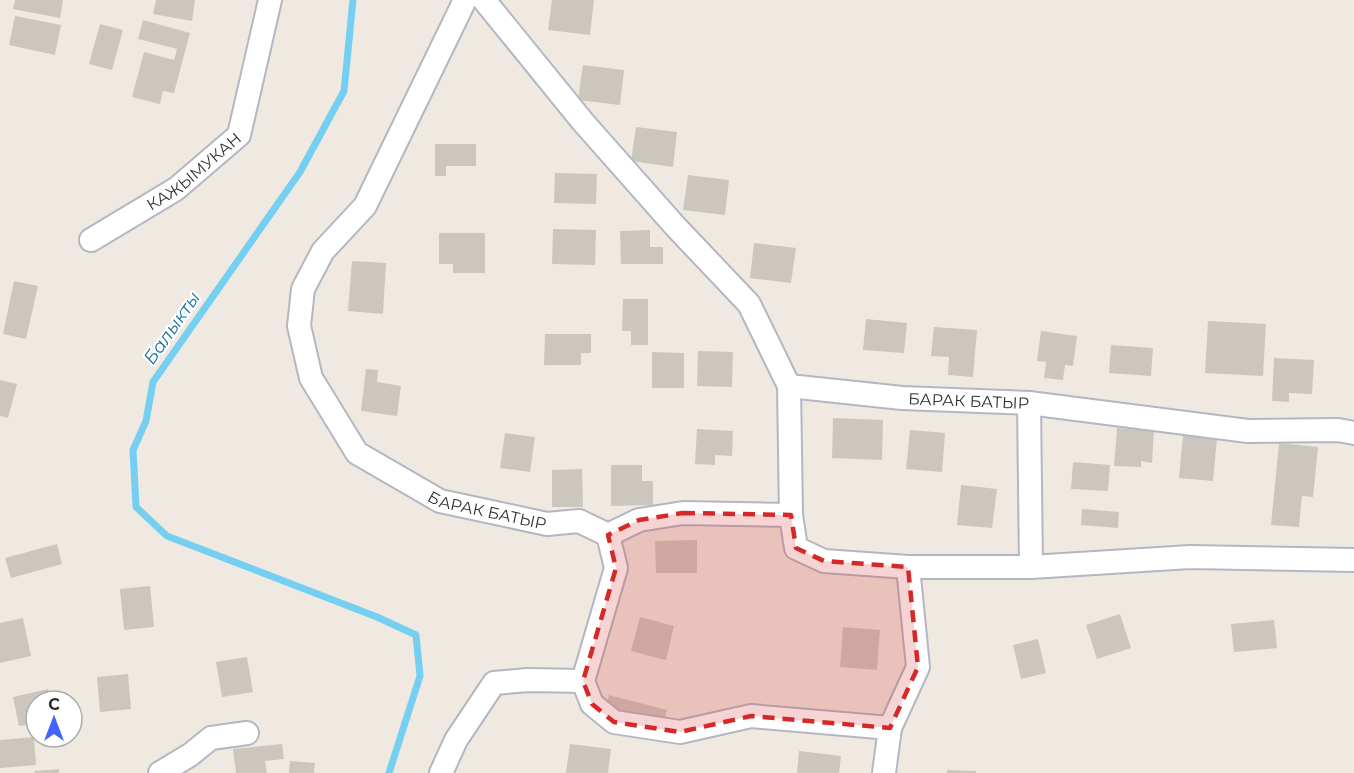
<svg xmlns="http://www.w3.org/2000/svg" width="1354" height="773" font-family="Montserrat,sans-serif">
<rect width="100%" height="100%" fill="#efe9e1"/>
<g fill="none" stroke-linecap="round" stroke-linejoin="round">
<path stroke="#75cff0" stroke-width="7" d="M 353,0 L 344,91 L 300,172 L 153,382 L 146,421 L 133,450 L 136,507 L 167,536 L 377,617 L 416,635 L 420,676 L 389,773"/>
</g>
<path fill="#cbc7bf" d="M 15,0 L 63,0 L 60,18 L 13,9 Z
M 156,0 L 195,0 L 192,21 L 153,14 Z
M 552,0 L 594,0 L 590,35 L 548,30 Z
M 15,16 L 61,25 L 55,55 L 9,45 Z
M 143,20 L 190,33 L 174,93 L 163,91 L 160,104 L 132,97 L 144,52 L 174,60 L 177,49 L 138,39 Z
M 100,24 L 123,30 L 112,70 L 89,64 Z
M 583,65 L 624,70 L 620,105 L 578,100 Z
M 636,127 L 677,132 L 673,167 L 631,161 Z
M 435,144 L 476,144 L 476,166 L 446,166 L 446,176 L 435,176 Z
M 555,173 L 597,174 L 596,204 L 554,203 Z
M 688,175 L 729,180 L 725,215 L 683,210 Z
M 553,229 L 596,230 L 595,265 L 552,264 Z
M 650,230 L 650,247 L 663,247 L 663,264 L 621,264 L 620,231 Z
M 439,233 L 485,233 L 485,273 L 453,273 L 453,264 L 439,264 Z
M 754,243 L 796,248 L 791,283 L 750,278 Z
M 352,261 L 386,263 L 383,314 L 348,311 Z
M 14,281 L 38,286 L 26,339 L 3,334 Z
M 623,299 L 648,299 L 648,345 L 631,345 L 631,331 L 622,331 Z
M 866,319 L 907,323 L 904,353 L 863,350 Z
M 1208,321 L 1266,324 L 1263,376 L 1205,373 Z
M 934,327 L 977,330 L 973,377 L 948,375 L 949,357 L 931,356 Z
M 1041,331 L 1077,336 L 1073,366 L 1065,365 L 1063,380 L 1044,378 L 1046,362 L 1037,361 Z
M 545,334 L 591,334 L 591,353 L 581,353 L 581,365 L 544,365 Z
M 1111,345 L 1153,348 L 1151,376 L 1109,373 Z
M 698,351 L 733,352 L 732,387 L 697,386 Z
M 652,352 L 684,353 L 684,388 L 652,388 Z
M 1274,358 L 1314,360 L 1312,394 L 1289,393 L 1289,402 L 1272,401 Z
M 366,369 L 378,370 L 377,382 L 401,386 L 397,416 L 361,411 Z
M 0,380 L 17,384 L 8,418 L 0,416 Z
M 833,418 L 883,420 L 882,460 L 832,458 Z
M 1117,428 L 1154,431 L 1152,463 L 1141,461 L 1141,467 L 1114,466 Z
M 697,429 L 733,431 L 732,456 L 715,455 L 715,465 L 695,464 Z
M 910,430 L 945,433 L 942,472 L 906,469 Z
M 505,433 L 535,437 L 530,472 L 500,468 Z
M 1183,435 L 1217,438 L 1213,481 L 1179,478 Z
M 1279,443 L 1318,447 L 1313,497 L 1302,496 L 1299,527 L 1271,525 Z
M 1073,462 L 1110,465 L 1108,491 L 1071,489 Z
M 611,465 L 642,465 L 642,481 L 653,481 L 653,505 L 611,506 Z
M 582,469 L 583,507 L 552,507 L 552,470 Z
M 961,485 L 997,489 L 992,528 L 957,525 Z
M 1082,509 L 1119,512 L 1118,528 L 1081,525 Z
M 697,540 L 697,573 L 656,573 L 655,541 Z
M 57,544 L 62,564 L 11,578 L 5,558 Z
M 150,586 L 154,627 L 124,630 L 120,589 Z
M 1120,614 L 1131,648 L 1097,659 L 1086,625 Z
M 640,617 L 674,626 L 666,660 L 631,651 Z
M 23,618 L 31,656 L 0,663 L 0,623 Z
M 1274,620 L 1277,648 L 1234,652 L 1231,624 Z
M 843,627 L 880,630 L 877,670 L 840,667 Z
M 1038,639 L 1046,673 L 1021,679 L 1013,645 Z
M 247,657 L 253,692 L 222,697 L 216,662 Z
M 128,674 L 131,709 L 100,712 L 97,677 Z
M 48,689 L 50,701 L 36,701 L 36,723 L 19,726 L 13,697 Z
M 609,695 L 667,710 L 663,725 L 605,710 Z
M 34,737 L 36,765 L 0,768 L 0,740 Z
M 282,744 L 284,759 L 265,761 L 267,773 L 236,773 L 233,749 Z
M 570,744 L 611,749 L 608,773 L 566,773 Z
M 799,751 L 841,756 L 839,773 L 797,773 Z
M 290,761 L 315,763 L 314,773 L 289,773 Z
M 59,769 L 59,773 L 35,773 L 34,771 Z
M 947,770 L 976,771 L 976,773 L 947,773 Z"/>
<g fill="none" stroke-linecap="round" stroke-linejoin="round">
<defs>
<g id="minor">
<path id="s1" d="M 465,0 L 365,206 L 323,251 L 303,289 L 299,326 L 311,378 L 357,453 L 440,501 L 547,524 L 579,521 L 608,535 L 616,568 L 583,681 L 592,704 L 614,722 L 680,732 L 751,716 L 890,728 L 884,773"/>
<path id="s2" d="M 484,0 L 583,122 L 675,226 L 749,304 L 789,386 L 902,398 L 1029,403 L 1248,431 L 1338,430 L 1354,433"/>
<path id="s3" d="M 91,240 L 176,189 L 239,135 L 270,0"/>
<path d="M 789,386 L 791,515 L 796,548 L 824,561 L 908,567 L 918,667 L 890,728"/>
<path d="M 1029,403 L 1031,567"/>
<path d="M 608,535 L 639,520 L 683,513 L 791,515"/>
<path d="M 908,567 L 1031,567 L 1190,557 L 1354,560"/>
<path d="M 160,773 L 190,755 L 211,738 L 247,733"/>
<path d="M 441,773 L 456,740 L 494,683 L 528,680 L 583,681"/>
</g>
</defs>
<use href="#minor" stroke="#b4b7c1" stroke-width="26"/>
<use href="#minor" stroke="#fff" stroke-width="22"/>
</g>
<path fill="#d62828" fill-opacity="0.2" stroke="#d62828" stroke-width="4.5" stroke-dasharray="12 8" stroke-linejoin="round" d="M 683,513 L 791,515 L 796,548 L 824,561 L 908,567 L 918,667 L 890,728 L 751,716 L 680,732 L 614,722 L 592,704 L 583,681 L 616,568 L 608,535 L 639,520 Z"/>
<g text-anchor="middle" stroke-width="4.5" stroke-linejoin="round" paint-order="stroke">
<g font-size="16" fill="#2e2e2e" stroke="#fff">
<text dy="6" stroke="none"><textPath href="#s3" startOffset="124">КАЖЫМУКАН</textPath></text>
<text dy="6" stroke="none"><textPath href="#s2" startOffset="675">БАРАК БАТЫР</textPath></text>
<text dy="6" stroke="none"><textPath href="#s1" startOffset="656">БАРАК БАТЫР</textPath></text>
</g>
<g font-size="18" font-style="italic" fill="#0d6fa3" stroke="#fff">
<text transform="translate(172 328) rotate(-55)" y="6">Балыкты</text>
</g>
</g>
<g transform="translate(54 719)"><circle r="28" fill="#ffffff" stroke="#ababab" stroke-width="1.5"/>
<path d="M0-4.5L10 22L0 15L-10 22Z" fill="#4264fb"/>
<text y="-9" font-size="16" font-weight="bold" text-anchor="middle" fill="#2e2e2e">С</text>
</g>
</svg>
